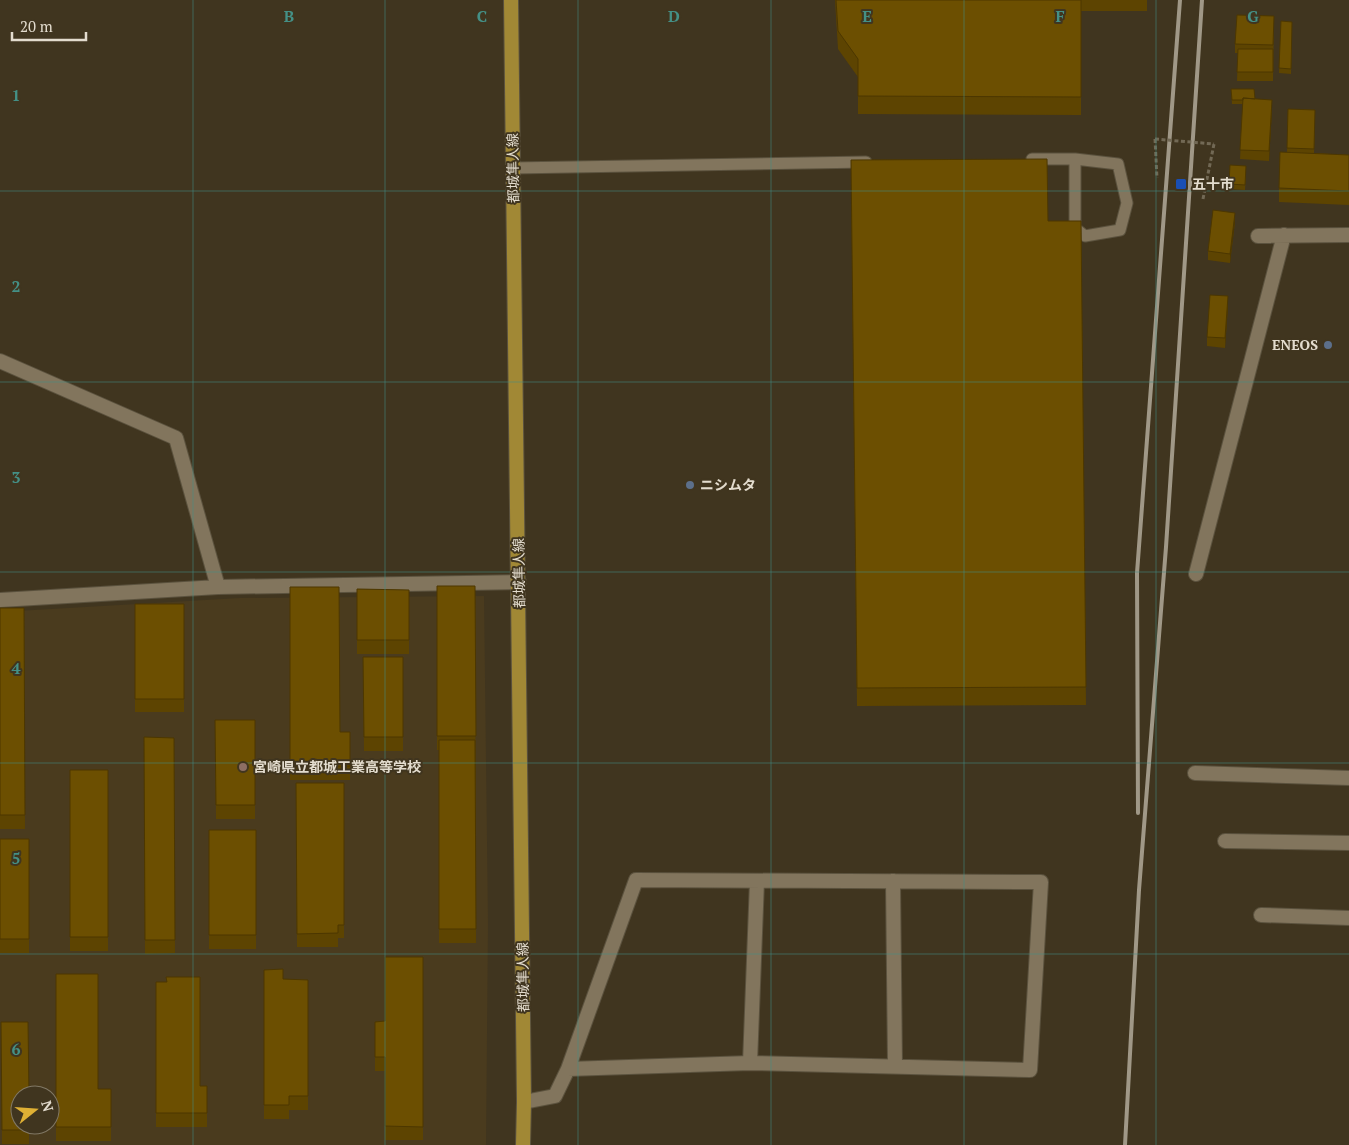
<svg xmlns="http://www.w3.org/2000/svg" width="1349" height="1145" font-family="'PT Serif','Noto Sans JP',serif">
<rect width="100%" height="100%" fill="#40351f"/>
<path fill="#4a3b1e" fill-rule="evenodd" d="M 484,596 L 488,923 L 486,1145 L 0,1145 L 0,612 L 240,598 ZM 20,1095 L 50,1095 L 50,1125 L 20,1125 Z"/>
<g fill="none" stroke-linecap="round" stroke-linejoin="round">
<defs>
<path id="service" d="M 1032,159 L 1075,159 L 1118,164 L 1127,203 L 1120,230 L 1085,236 L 1075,228 L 1075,159
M 513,168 L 866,162"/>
<path id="minor" d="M 1258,236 L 1349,235
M 0,361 L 176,438 L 218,587
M 1196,574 L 1284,235
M 0,600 L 218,587 L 519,582
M 1195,773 L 1349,778
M 1225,841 L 1349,843
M 893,881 L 895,1066
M 1261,915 L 1349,918
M 750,1063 L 757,881
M 524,1102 L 555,1096 L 568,1069 L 636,880 L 1041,882 L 1030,1070 L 750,1063 L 568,1069"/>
<path id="primary" d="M 511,0 L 524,1102 L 523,1145"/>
</defs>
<use href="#service" stroke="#5b523e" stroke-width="13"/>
<use href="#minor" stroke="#5b523e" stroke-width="16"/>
<use href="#primary" stroke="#5b523e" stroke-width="16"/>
<path stroke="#726955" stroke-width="3" stroke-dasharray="4 2.5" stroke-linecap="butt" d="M 1155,139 L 1157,178
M 1203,199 L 1214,144"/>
<use href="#service" stroke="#82755d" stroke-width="11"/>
<use href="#minor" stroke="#82755d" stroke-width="14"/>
<use href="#primary" stroke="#a18835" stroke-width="14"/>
<path stroke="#a09887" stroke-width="4" d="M 1138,813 L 1137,573 L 1180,0
M 1125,1145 L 1139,890 L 1166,547 L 1202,0"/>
<path stroke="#726955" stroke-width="3" stroke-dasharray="4 2.5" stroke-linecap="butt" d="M 1155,139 L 1214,144"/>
</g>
<path fill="#5d4401" d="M 835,0 L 1147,0 L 1147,11 L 1081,11 L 1081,115 L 858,114 L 858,77 L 838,49 Z
M 1274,16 L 1273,81 L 1237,81 L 1238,53 L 1235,53 L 1235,44 Z
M 1281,21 L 1292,22 L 1291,74 L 1279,73 Z
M 1231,89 L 1255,99 L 1272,109 L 1269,161 L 1240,159 L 1243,104 L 1232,104 Z
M 1288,109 L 1315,110 L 1314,153 L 1349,155 L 1349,205 L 1279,202 L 1279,188 L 1287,152 Z
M 851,160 L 1048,221 L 1081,221 L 1086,705 L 857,706 Z
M 1246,171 L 1245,190 L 1229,189 L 1229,184 Z
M 1235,222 L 1230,263 L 1208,260 L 1208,251 Z
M 1228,306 L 1225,348 L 1207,346 L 1207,337 Z
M 437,586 L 475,586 L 476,943 L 439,943 L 439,750 L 437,750 Z
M 290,587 L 340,732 L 350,732 L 350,780 L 290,780 Z
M 357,589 L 409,590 L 409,654 L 357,654 Z
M 135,604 L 184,604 L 184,712 L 135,712 Z
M 0,608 L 24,608 L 25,829 L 0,829 Z
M 363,657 L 403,657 L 403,751 L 364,751 Z
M 215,720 L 255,720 L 255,819 L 216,819 Z
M 144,737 L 174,738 L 175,953 L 145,954 Z
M 70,770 L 108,770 L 108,951 L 70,951 Z
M 296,783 L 344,783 L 344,938 L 338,938 L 338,947 L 297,947 Z
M 209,830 L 256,830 L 256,949 L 209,949 Z
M 0,839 L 29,839 L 29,953 L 0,953 Z
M 423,957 L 423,1140 L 385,1140 L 385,1071 L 375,1071 L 375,1022 L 385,1021 Z
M 264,970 L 283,979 L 308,980 L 308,1110 L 289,1110 L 289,1119 L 264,1119 Z
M 56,974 L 98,1089 L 111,1089 L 111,1141 L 56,1141 Z
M 156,982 L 200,1086 L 207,1086 L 207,1127 L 156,1127 Z
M 1,1022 L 29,1125 L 29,1144 L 2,1144 Z"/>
<path fill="#4c3701" d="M 1272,100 L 1272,109 L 1269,161 L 1269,151 Z
M 1235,213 L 1235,222 L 1230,263 L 1230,254 Z
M 1228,296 L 1228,306 L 1225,348 L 1225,338 Z"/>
<path fill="#6c4f01" stroke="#4c3701" d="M 836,0 L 1081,0 L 1081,97 L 858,96 L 858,59 L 838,31 Z
M 1237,15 L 1274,16 L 1273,45 L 1235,44 Z
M 1281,21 L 1292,22 L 1291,69 L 1279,68 Z
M 1238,49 L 1273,49 L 1273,72 L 1237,72 Z
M 1231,89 L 1254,89 L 1255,99 L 1243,98 L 1243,100 L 1232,100 Z
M 1243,98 L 1272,100 L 1269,151 L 1240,150 Z
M 1288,109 L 1315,110 L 1314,149 L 1287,148 Z
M 1280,152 L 1349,155 L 1349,191 L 1279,188 Z
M 1047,159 L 1048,221 L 1081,221 L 1086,687 L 857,688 L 851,160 Z
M 1230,165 L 1246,166 L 1245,185 L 1229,184 Z
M 1213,210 L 1235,213 L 1230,254 L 1208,251 Z
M 1210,295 L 1228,296 L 1225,338 L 1207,337 Z
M 437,586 L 475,586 L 476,736 L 437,736 Z
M 290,587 L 339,587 L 340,732 L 350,732 L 350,766 L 290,766 Z
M 357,589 L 409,590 L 409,640 L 357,640 Z
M 135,604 L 184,604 L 184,699 L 135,699 Z
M 0,608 L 24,608 L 25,815 L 0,815 Z
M 363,657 L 403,657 L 403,737 L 364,737 Z
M 215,720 L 255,720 L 255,805 L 216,805 Z
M 144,737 L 174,738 L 175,940 L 145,940 Z
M 439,740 L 475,740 L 476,929 L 439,929 Z
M 70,770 L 108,770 L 108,937 L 70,937 Z
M 296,783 L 344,783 L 344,925 L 338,925 L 338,933 L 297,934 Z
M 209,830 L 256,830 L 256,935 L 209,935 Z
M 0,839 L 29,839 L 29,939 L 0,939 Z
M 385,957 L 423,957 L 423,1127 L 385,1126 L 385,1057 L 375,1057 L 375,1022 L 385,1021 Z
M 283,969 L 283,979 L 308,980 L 308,1096 L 289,1096 L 289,1105 L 264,1105 L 264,970 Z
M 56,974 L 98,974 L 98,1089 L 111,1089 L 111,1127 L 56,1127 Z
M 166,977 L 200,977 L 200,1086 L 207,1086 L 207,1113 L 156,1113 L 156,982 L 167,982 Z
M 1,1022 L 28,1022 L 29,1095 L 20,1095 L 20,1125 L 29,1125 L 29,1130 L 2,1130 Z"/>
<path fill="none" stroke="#449086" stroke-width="1" stroke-opacity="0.55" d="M 193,0 L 193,1145M 385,0 L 385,1145M 578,0 L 578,1145M 771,0 L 771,1145M 964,0 L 964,1145M 1156,0 L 1156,1145M 0,191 L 1349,191M 0,382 L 1349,382M 0,572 L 1349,572M 0,763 L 1349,763M 0,954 L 1349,954"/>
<rect fill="#1a4fb4" stroke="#40351f" stroke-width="2" x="1175" y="178" width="12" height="12" rx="2.5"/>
<g fill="#5c6f8a" stroke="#40351f" stroke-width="2">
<circle cx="1328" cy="345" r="5"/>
<circle cx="690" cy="485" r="5"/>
</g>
<circle fill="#8d6e63" stroke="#40351f" stroke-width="2" cx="243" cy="767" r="5"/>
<g text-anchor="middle" stroke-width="4" stroke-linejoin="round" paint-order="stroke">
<g font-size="14" fill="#e3dcce" stroke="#40351f">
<text transform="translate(513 168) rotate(-91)" y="5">都城隼人線</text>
<text transform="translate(519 573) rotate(-91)" y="5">都城隼人線</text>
<text transform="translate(523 977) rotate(-91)" y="5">都城隼人線</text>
</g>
<g font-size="14" font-weight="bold" fill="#e3dcce" stroke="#40351f" text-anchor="start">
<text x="1192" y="189">五十市</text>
<text x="1318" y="350" text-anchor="end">ENEOS</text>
<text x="700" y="490">ニシムタ</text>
<text x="253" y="772">宮崎県立都城工業高等学校</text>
</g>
</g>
<g font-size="16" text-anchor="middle" font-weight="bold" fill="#449086" stroke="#40351f" stroke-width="4" stroke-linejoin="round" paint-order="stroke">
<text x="289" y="22">B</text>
<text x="482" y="22">C</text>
<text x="674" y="22">D</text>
<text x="867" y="22">E</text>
<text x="1060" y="22">F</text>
<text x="1253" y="22">G</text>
<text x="16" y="101">1</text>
<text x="16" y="292">2</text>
<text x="16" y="483">3</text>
<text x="16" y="674">4</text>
<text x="16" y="864">5</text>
<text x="16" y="1055">6</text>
</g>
<g transform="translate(35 1110) rotate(73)"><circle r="24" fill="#40351f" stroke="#817865"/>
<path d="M0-4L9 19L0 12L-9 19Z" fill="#dfb034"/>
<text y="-8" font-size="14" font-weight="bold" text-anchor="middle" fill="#e3dcce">N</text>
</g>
<path d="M12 32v8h74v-8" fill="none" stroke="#e3dcce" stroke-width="2.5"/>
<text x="20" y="32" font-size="15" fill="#e3dcce" stroke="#40351f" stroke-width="4" paint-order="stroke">20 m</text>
</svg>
